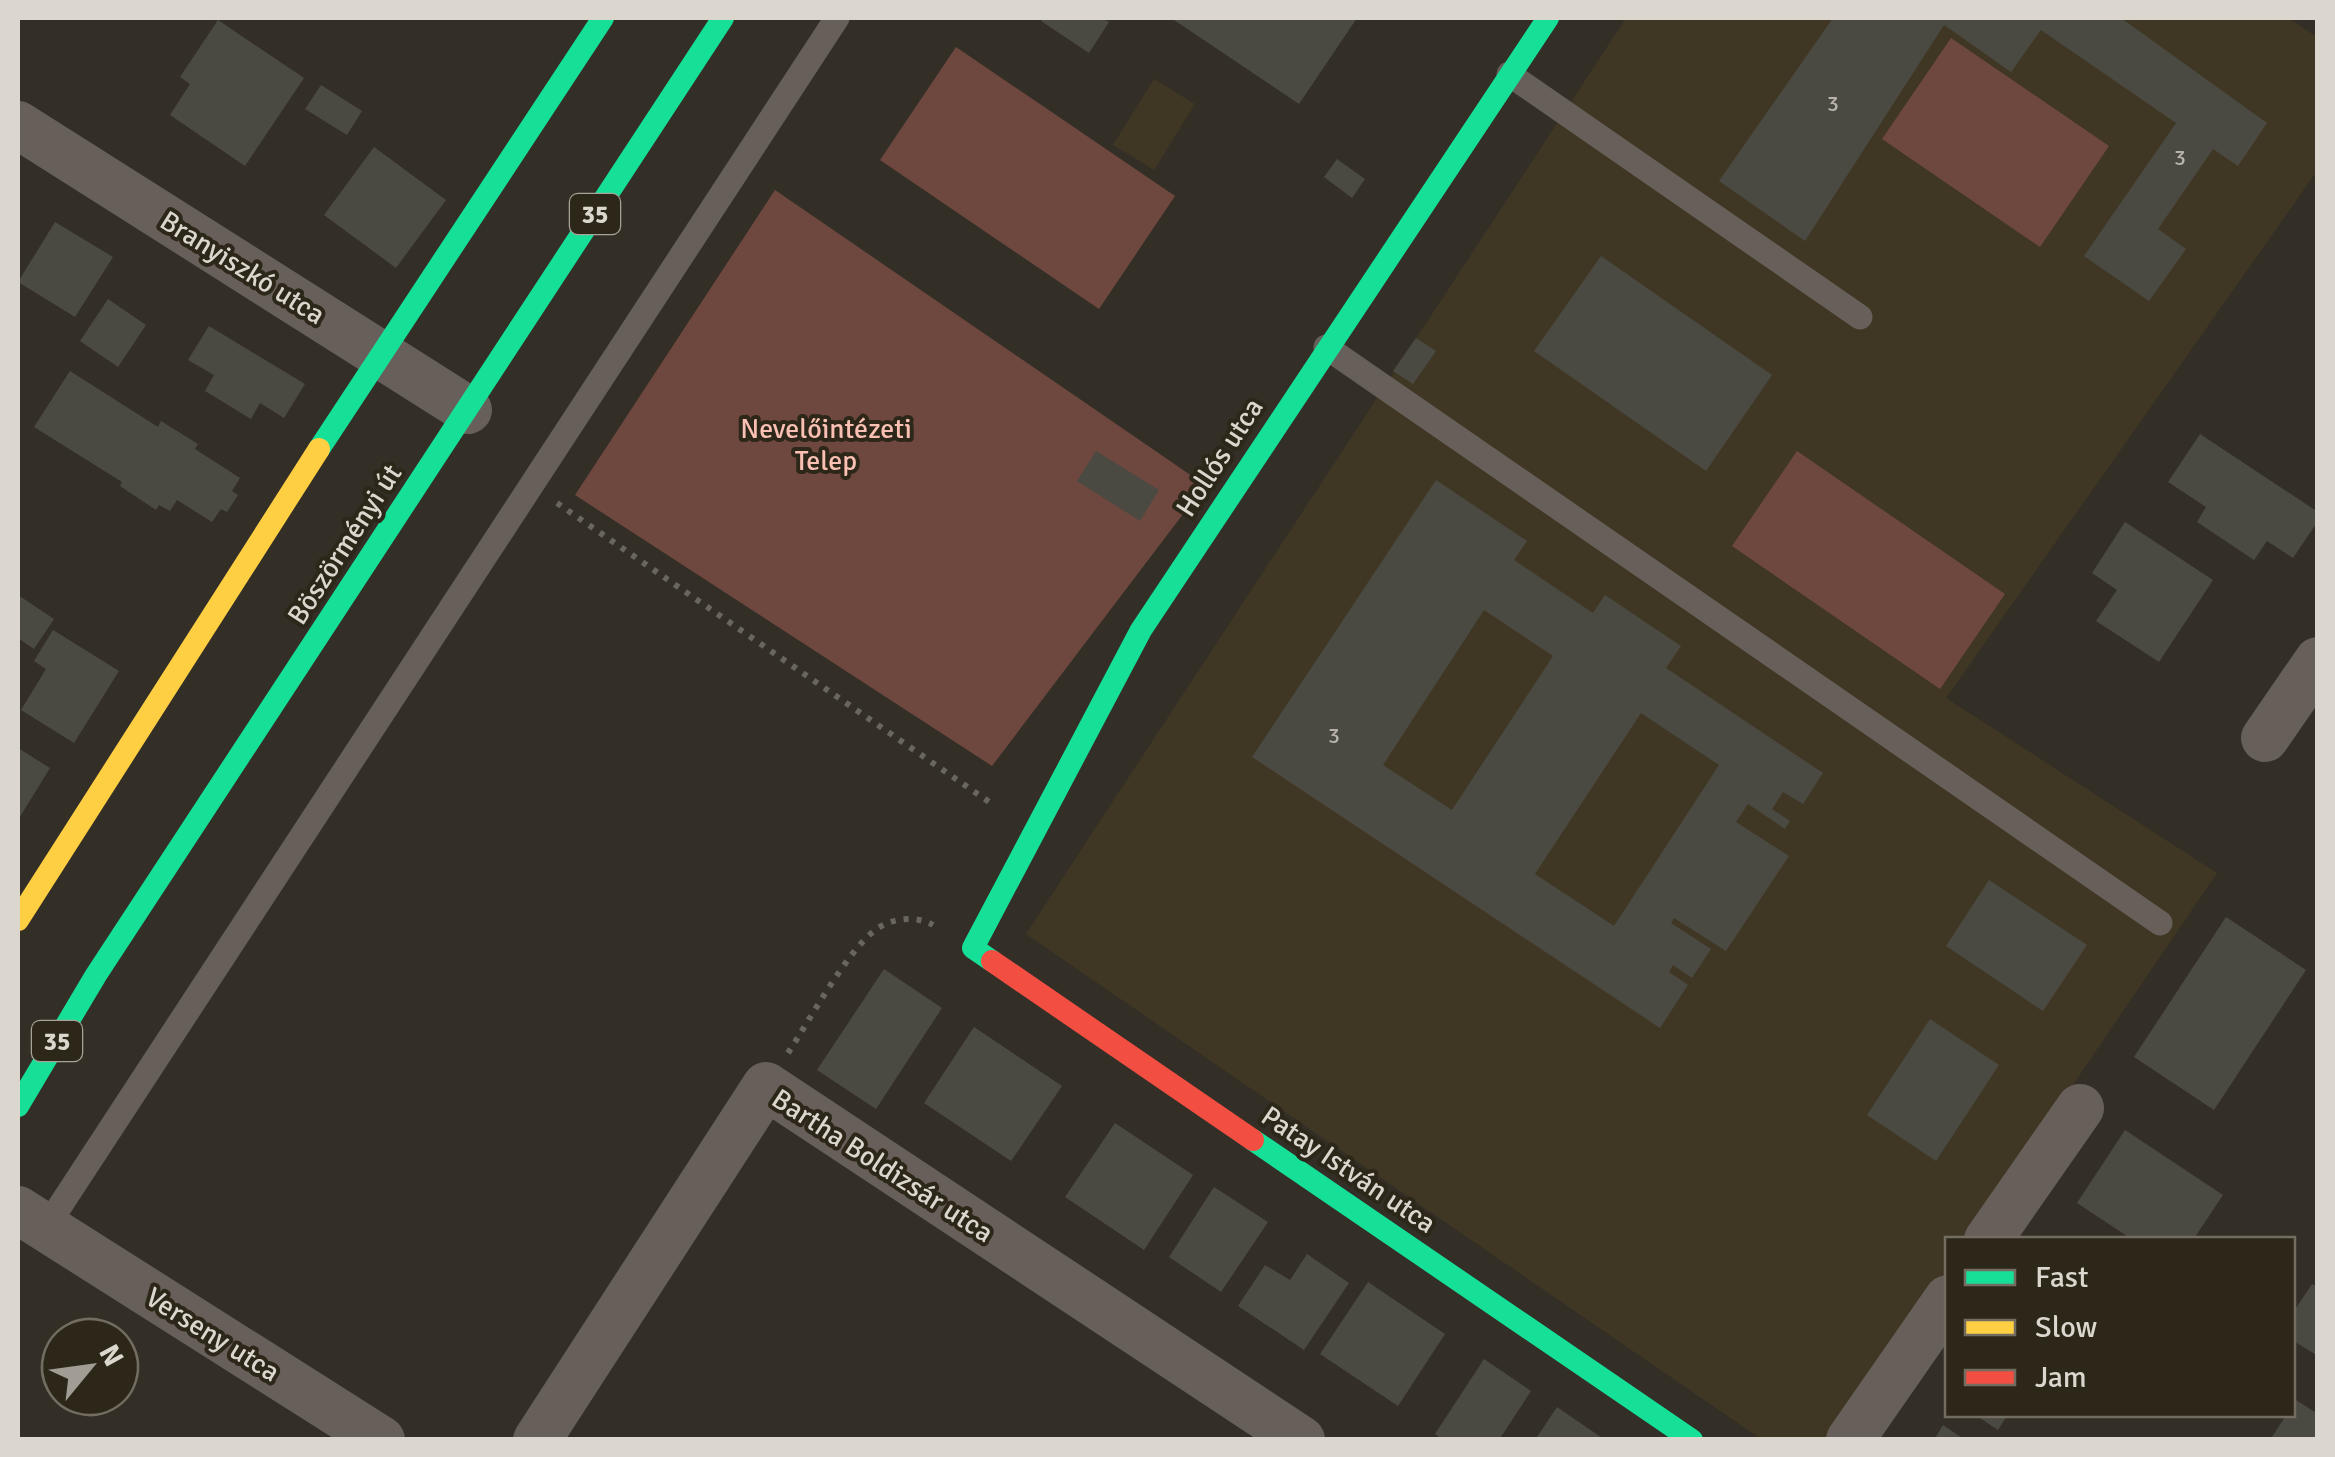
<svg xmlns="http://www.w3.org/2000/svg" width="2335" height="1457" font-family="Signika,sans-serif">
<rect width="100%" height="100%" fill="#332f27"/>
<path fill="#3f3724" d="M 1626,18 L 2288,18 L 2317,37 L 2317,171 L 1946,698 L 2217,873 L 1968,1239 L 1948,1240 L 1947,1270 L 1830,1439 L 1761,1439 L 1026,934 Z
M 1154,79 L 1195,104 L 1154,170 L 1113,145 Z"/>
<path fill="#6e483f" d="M 1951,38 L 2109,146 L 2040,247 L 1882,139 Z
M 956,47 L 1175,196 L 1099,309 L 880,160 Z
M 775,190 L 1205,485 L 992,766 L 575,495 Z
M 1797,451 L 2005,594 L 1940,689 L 1732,546 Z"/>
<path fill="#4b4a42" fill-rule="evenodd" d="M 1044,18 L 1102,18 L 1109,22 L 1089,53 L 1041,21 Z
M 1171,18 L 1357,18 L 1299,104 Z
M 1833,18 L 2121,18 L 2267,123 L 2238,166 L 2213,149 L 2158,229 L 2186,249 L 2149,301 L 2084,256 L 2176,123 L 2041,30 L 2011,72 L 1944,25 L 1805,241 L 1719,181 Z
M 218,20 L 304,78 L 245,166 L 170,115 L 190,84 L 180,77 Z
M 321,85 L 362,111 L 347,135 L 305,109 Z
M 374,147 L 446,200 L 396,268 L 324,215 Z
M 1337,159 L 1365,179 L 1352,198 L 1324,177 Z
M 55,222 L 113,257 L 75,317 L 18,282 Z
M 1601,256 L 1772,375 L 1706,471 L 1534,351 Z
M 108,299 L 146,325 L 118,367 L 80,341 Z
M 209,326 L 305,384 L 284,418 L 260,403 L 251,419 L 205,391 L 214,375 L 188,360 Z
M 1416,338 L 1436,351 L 1413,384 L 1393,371 Z
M 70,371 L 158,427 L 161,421 L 198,444 L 195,449 L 240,478 L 232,491 L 238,495 L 227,512 L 221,509 L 212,522 L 177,500 L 170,511 L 159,505 L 156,510 L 120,486 L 122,482 L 34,427 Z
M 2200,434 L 2318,512 L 2318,521 L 2293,558 L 2267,541 L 2254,560 L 2197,522 L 2206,507 L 2168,482 Z
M 1096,451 L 1159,490 L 1140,521 L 1077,481 Z
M 1436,480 L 1527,541 L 1514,560 L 1593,613 L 1605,595 L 1681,646 L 1666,668 L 1823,773 L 1803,804 L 1783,792 L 1772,809 L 1790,821 L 1785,829 L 1748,804 L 1736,822 L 1789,856 L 1726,951 L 1674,918 L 1671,923 L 1711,949 L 1692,978 L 1673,965 L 1669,972 L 1688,985 L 1660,1028 L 1252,757 ZM 1484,610 L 1553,656 L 1452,810 L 1383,765 ZM 1641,713 L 1719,765 L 1614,926 L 1535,874 Z
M 2125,522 L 2213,580 L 2159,662 L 2096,621 L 2117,590 L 2092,573 Z
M 18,595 L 54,619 L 34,649 L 18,638 Z
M 53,630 L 119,671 L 74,743 L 21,710 L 46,669 L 34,661 Z
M 18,748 L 50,768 L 18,820 Z
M 1989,880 L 2087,945 L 2043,1011 L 1946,946 Z
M 2226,917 L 2306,970 L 2214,1110 L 2134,1057 Z
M 884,969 L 942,1008 L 876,1109 L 817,1070 Z
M 1930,1019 L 1999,1065 L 1936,1161 L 1867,1115 Z
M 974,1027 L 1062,1086 L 1011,1161 L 924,1103 Z
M 1115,1123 L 1193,1175 L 1144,1250 L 1065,1197 Z
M 2125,1130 L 2223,1195 L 2193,1240 L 2133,1240 L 2077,1203 Z
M 1214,1187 L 1268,1222 L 1221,1292 L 1169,1257 Z
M 1307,1254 L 1349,1283 L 1304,1350 L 1238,1306 L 1265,1265 L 1290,1280 Z
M 1368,1282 L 1445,1334 L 1398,1406 L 1320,1354 Z
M 2312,1284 L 2318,1287 L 2318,1356 L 2292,1340 L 2292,1314 Z
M 1484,1359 L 1531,1391 L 1499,1440 L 1443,1440 L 1435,1434 Z
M 2296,1400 L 2318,1414 L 2318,1440 L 2270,1440 L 2287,1414 L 2292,1414 Z
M 1557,1407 L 1605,1440 L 1535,1440 Z
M 1974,1414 L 2008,1414 L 1998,1430 Z
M 1943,1425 L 1965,1440 L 1934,1440 Z"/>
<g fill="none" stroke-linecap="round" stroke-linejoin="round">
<path stroke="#69655f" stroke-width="6" stroke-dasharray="5 8" stroke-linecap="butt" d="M 557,503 L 995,806
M 788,1053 C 809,1021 846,953 874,931 C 890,918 915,915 933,925"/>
<path stroke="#675f59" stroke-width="25" d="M 1509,74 L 1860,317
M 1326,347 L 2160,923
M 45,1229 L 837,18"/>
<path stroke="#675f59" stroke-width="48" d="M 18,125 L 468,410
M 2265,738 L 2318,661
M 18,1210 L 381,1440
M 1988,1240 L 2080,1108
M 537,1440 L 766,1086 L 1301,1440
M 1850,1440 L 1948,1299"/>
<path stroke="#16e098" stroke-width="22" d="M 319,449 L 603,18
M 992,961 L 973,948 L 1141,630 L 1548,18
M 18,1106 L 96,975 L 723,18
M 1253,1140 L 1692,1440"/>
<path stroke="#ffcf43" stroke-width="22" d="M 18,920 L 319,449"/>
<path stroke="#f24e42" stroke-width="22" d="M 992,961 L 1253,1140"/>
</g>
<g text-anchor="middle" stroke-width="8" stroke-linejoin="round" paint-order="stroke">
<g font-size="22" fill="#b8b4ab">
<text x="1833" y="111">3</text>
<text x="2180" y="165">3</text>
<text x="1334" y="743">3</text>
</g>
<g fill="#2d2719" stroke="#a8a298" stroke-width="2.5">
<rect x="570" y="194" width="50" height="40" rx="8"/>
<rect x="32" y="1021" width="50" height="40" rx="8"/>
</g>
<g font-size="25" font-weight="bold" fill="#dcd7ce">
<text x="595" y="223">35</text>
<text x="57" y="1050">35</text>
</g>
<g font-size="28" fill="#dcd7ce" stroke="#2d2719">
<text transform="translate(243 267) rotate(32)" y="10">Branyiszkó utca</text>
<text transform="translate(1219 457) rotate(-57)" y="10">Hollós utca</text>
<text transform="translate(344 544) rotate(-57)" y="10">Böszörményi út</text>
<text transform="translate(883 1165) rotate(33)" y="10">Bartha Boldizsár utca</text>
<text transform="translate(1349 1169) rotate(34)" y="10">Patay István utca</text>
<text transform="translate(213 1334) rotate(32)" y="10">Verseny utca</text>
</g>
<g font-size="28" fill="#f9c0b3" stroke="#2d2719">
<text x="826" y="438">Nevelőintézeti<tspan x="826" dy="32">Telep</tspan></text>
</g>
</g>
<rect width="2335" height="1457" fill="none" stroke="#dcd7ce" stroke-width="40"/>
<rect x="1945" y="1237" width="350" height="180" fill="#2d2719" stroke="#736d61" stroke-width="2.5"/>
<rect x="1965" y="1270" width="50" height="15" fill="#16e098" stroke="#736d61" stroke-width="2.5"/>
<text x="2035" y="1287" font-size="30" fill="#dcd7ce">Fast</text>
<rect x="1965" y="1320" width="50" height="15" fill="#ffcf43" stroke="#736d61" stroke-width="2.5"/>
<text x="2035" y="1337" font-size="30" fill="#dcd7ce">Slow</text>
<rect x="1965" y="1370" width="50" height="15" fill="#f24e42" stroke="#736d61" stroke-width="2.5"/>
<text x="2035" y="1387" font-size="30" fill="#dcd7ce">Jam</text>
<g transform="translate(90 1367) rotate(61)"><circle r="48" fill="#2d2719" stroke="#736d61" stroke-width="2.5"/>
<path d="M0-8L18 38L0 25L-18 38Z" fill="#a19c94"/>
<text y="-15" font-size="28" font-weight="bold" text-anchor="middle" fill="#dcd7ce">N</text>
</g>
</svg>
